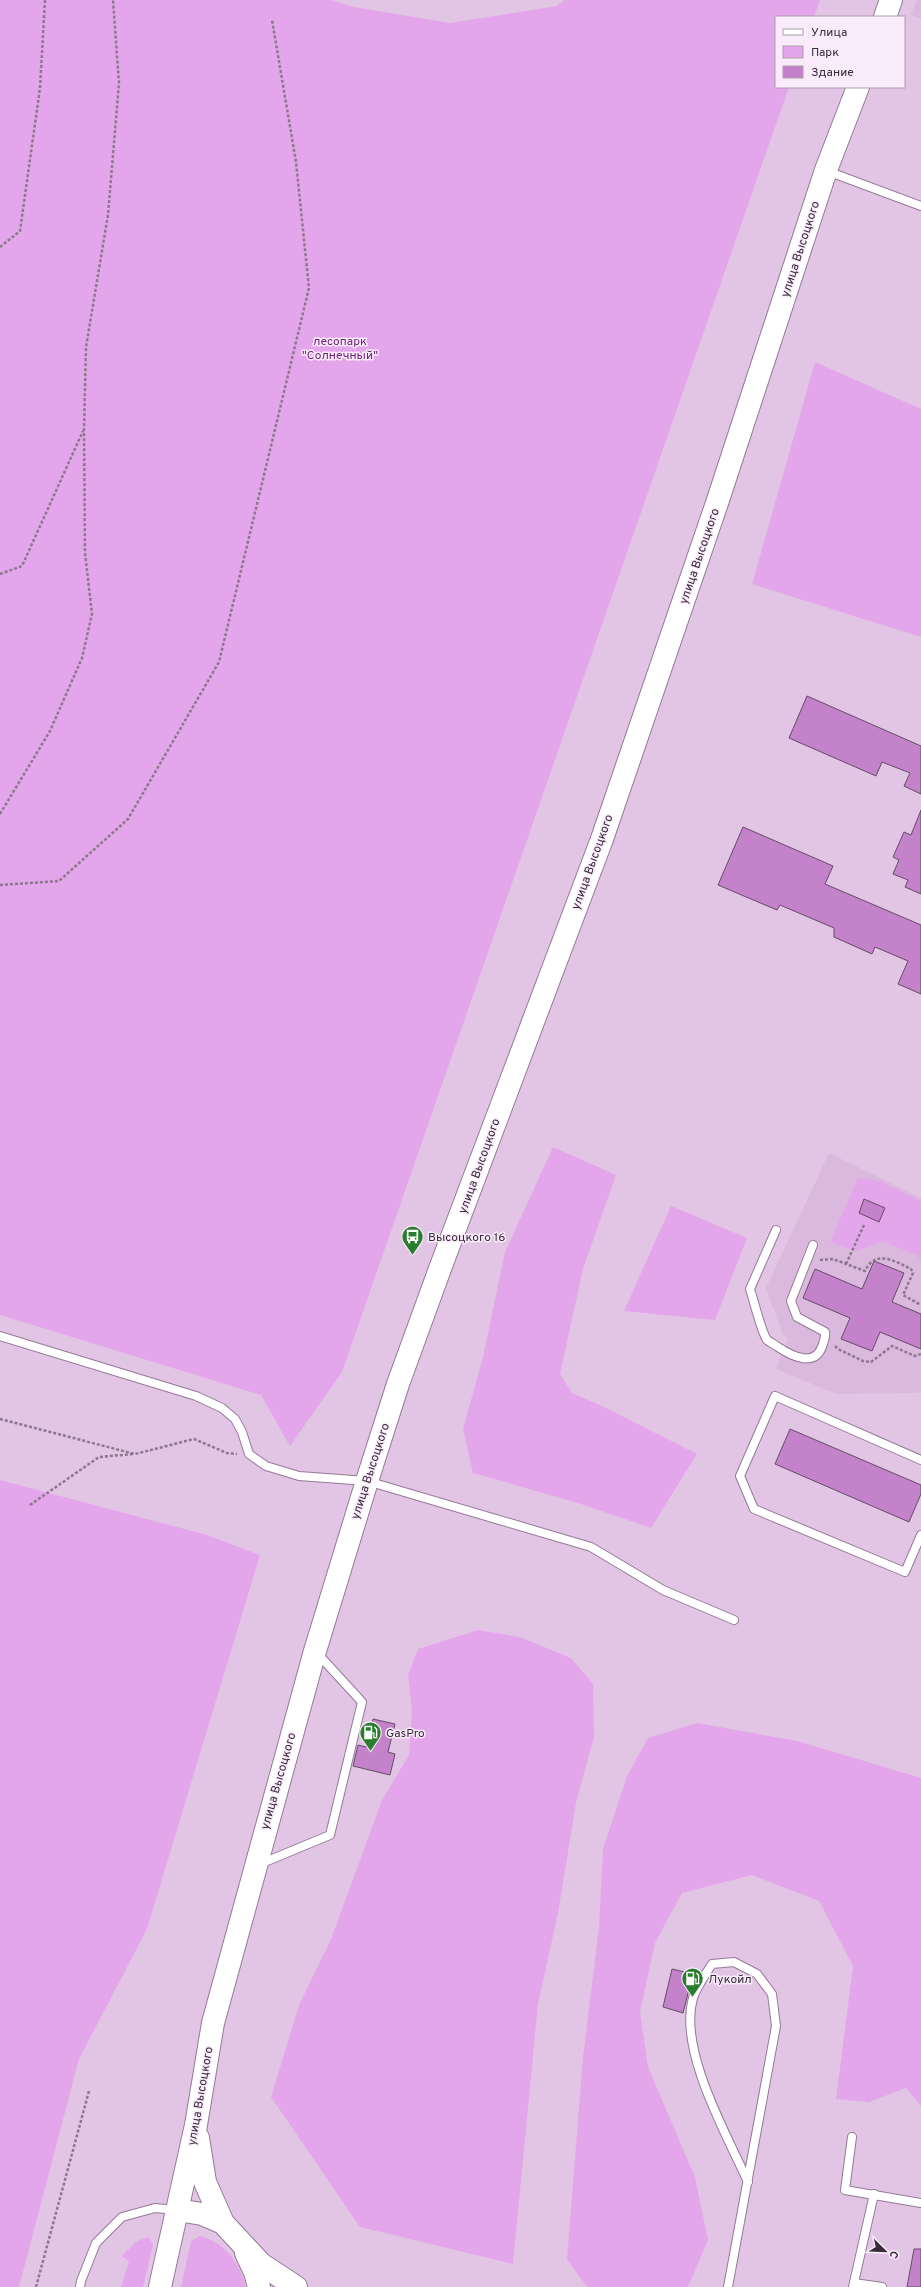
<svg xmlns="http://www.w3.org/2000/svg" width="921" height="2287" font-family="Overpass,sans-serif">
<rect width="100%" height="100%" fill="#e2c5e4"/>
<path fill="#dbb9de" d="M 917,0 L 921,0 L 921,19 L 911,15 Z
M 829,1153 L 921,1198 L 921,1393 L 836,1394 L 776,1369 L 788,1338 L 783,1335 L 766,1288 Z"/>
<path fill="#e4a6ea" d="M 0,0 L 332,0 L 354,7 L 450,23 L 557,6 L 564,0 L 820,0 L 814,17 L 776,17 L 776,87 L 789,87 L 342,1372 L 290,1446 L 261,1395 L 0,1315 Z
M 815,362 L 921,409 L 921,637 L 752,584 Z
M 553,1147 L 616,1175 L 583,1269 L 560,1374 L 572,1393 L 602,1406 L 697,1454 L 651,1528 L 581,1504 L 473,1473 L 463,1429 L 483,1357 L 505,1252 Z
M 858,1178 L 876,1180 L 921,1201 L 921,1262 L 918,1256 L 883,1241 L 856,1251 L 830,1242 Z
M 671,1206 L 747,1238 L 715,1320 L 624,1311 Z
M 0,1480 L 207,1535 L 260,1555 L 147,1929 L 79,2059 L 19,2287 L 0,2287 Z
M 478,1630 L 520,1637 L 571,1658 L 593,1684 L 594,1737 L 576,1803 L 558,1913 L 538,2004 L 513,2264 L 360,2227 L 271,2097 L 299,2005 L 331,1939 L 382,1800 L 409,1755 L 412,1712 L 408,1675 L 418,1649 Z
M 697,1723 L 797,1741 L 921,1778 L 921,2106 L 906,2088 L 869,2102 L 836,2099 L 853,1966 L 819,1901 L 752,1875 L 682,1893 L 655,1943 L 640,2012 L 648,2067 L 695,2177 L 708,2240 L 688,2287 L 587,2287 L 567,2259 L 583,2057 L 599,1927 L 603,1849 L 627,1776 L 648,1738 Z
M 200,2236 C 225,2242 240,2263 246,2287 L 181,2287 L 191,2241 Z
M 149,2237 L 153,2245 L 143,2287 L 121,2287 L 129,2261 L 122,2256 L 137,2241 Z"/>
<path fill="#c382c9" stroke="#654c67" d="M 807,696 L 921,746 L 921,794 L 904,786 L 910,773 L 882,762 L 876,776 L 789,738 Z
M 921,810 L 921,894 L 905,887 L 908,880 L 893,874 L 899,860 L 893,857 L 904,832 L 911,835 Z
M 743,827 L 833,866 L 825,884 L 921,925 L 921,994 L 898,984 L 908,961 L 875,947 L 872,954 L 834,937 L 834,928 L 780,905 L 777,910 L 718,885 Z
M 864,1199 L 885,1208 L 879,1222 L 859,1213 Z
M 874,1261 L 904,1273 L 892,1302 L 921,1314 L 921,1349 L 880,1332 L 872,1351 L 841,1339 L 850,1318 L 803,1298 L 815,1269 L 862,1289 Z
M 790,1429 L 921,1485 L 921,1494 L 909,1522 L 775,1464 Z
M 373,1719 L 395,1724 L 388,1752 L 395,1754 L 390,1775 L 353,1766 L 358,1745 L 366,1747 Z
M 672,1969 L 693,1974 L 683,2013 L 663,2007 Z
M 914,2249 L 921,2249 L 921,2287 L 907,2287 Z"/>
<g fill="none" stroke-linecap="round" stroke-linejoin="round">
<defs>
<path id="service" d="M 827,171 L 921,206
M 776,1230 L 750,1289 C 754,1301 761,1331 767,1340 C 770,1342 775,1345 778,1347 C 793,1357 816,1368 823,1344 C 824,1340 826,1336 825,1332 L 797,1317 L 791,1301 L 813,1245
M 0,1336 L 196,1396 L 222,1408 L 235,1419 L 242,1432 L 249,1454 L 266,1466 L 299,1476 L 367,1481 L 591,1547 L 663,1590 L 734,1620
M 921,1460 L 775,1396 L 740,1476 L 754,1509 L 905,1572 L 921,1535
M 260,1864 L 330,1835 L 362,1702 L 317,1653
M 852,2137 L 845,2190 L 921,2203
M 854,2283 L 882,2287
M 80,2287 L 81,2281 L 96,2243 L 122,2217 L 155,2208 L 176,2210
M 728,2287 L 776,2026 L 772,1994 L 757,1974 L 734,1962 L 712,1964 C 706,1974 697,1986 693,1998 C 678,2050 727,2135 748,2182
M 853,2287 L 874,2194"/>
<path id="secondary" d="M 885,17 L 891,0
M 198,2138 L 205,2182 L 223,2223 L 261,2264 L 296,2287
M 178,2210 L 202,2214 L 223,2223
M 246,2253 L 255,2272 L 259,2287
M 160,2287 L 196,2125 L 213,2023 L 315,1651 L 367,1481 L 398,1384 L 441,1266 L 602,839 L 718,500 L 826,170 L 858,87"/>
</defs>
<use href="#service" stroke="#947a97" stroke-width="10"/>
<use href="#secondary" stroke="#947a97" stroke-width="24"/>
<path stroke="#8c788d" stroke-width="2.5" stroke-dasharray="3 2" stroke-linecap="butt" d="M 0,247 L 20,231 L 40,88 L 45,0
M 0,574 L 22,566 L 83,431
M 0,814 L 50,731 L 82,658 L 92,614 L 85,553 L 84,430 L 86,347 L 108,215 L 119,83 L 113,0
M 0,885 L 59,881 L 128,819 L 219,662 L 309,288 L 296,162 L 272,20
M 820,1260 L 833,1259 L 865,1271 C 875,1249 895,1261 911,1269 L 913,1273 L 903,1295 L 921,1305
M 846,1264 L 864,1225
M 835,1346 L 838,1349 L 863,1361 L 871,1362 L 892,1346 L 915,1356 L 921,1354
M 0,1419 L 135,1454 L 194,1439 L 227,1453 L 237,1454
M 30,1505 L 99,1457 L 133,1454
M 36,2287 L 89,2091"/>
<use href="#service" stroke="#fff" stroke-width="8"/>
<use href="#secondary" stroke="#fff" stroke-width="22"/>
</g>
<defs>
<symbol id="bus-pin" viewBox="-11 -11 22 30"><path d="M0 17L-7.5 6A9.5 9.5 0 1 1 7.5 6Z" fill="#287e2c" stroke="#faebfb"/><path d="M-5-6H5V4H4V6H2V4H-2V6H-4V4H-5ZM-3.5-4V0h7V-4ZM-3.5 1.2v1.5H-2V1.2ZM2 1.2v1.5H3.5V1.2Z" fill="#fff"/></symbol>
<symbol id="fuel-pin" viewBox="-11 -11 22 30"><path d="M0 17L-7.5 6A9.5 9.5 0 1 1 7.5 6Z" fill="#287e2c" stroke="#faebfb"/><path d="M-5.5-6h7V0h2V4h1.3V-2.5L3-4.5l.8-.8L6-3V5H2.5V1h-1V6h-7ZM-4.2-4.7v3.2H.2V-4.7Z" fill="#fff"/></symbol>
</defs>
<g fill-rule="evenodd">
<use href="#bus-pin" x="400" y="1224" width="25" height="34"/>
<use href="#fuel-pin" x="358" y="1720" width="25" height="34"/>
<use href="#fuel-pin" x="680" y="1966" width="25" height="34"/>
</g>
<g text-anchor="middle" stroke-width="3" stroke-linejoin="round" paint-order="stroke">
<g font-size="12" fill="#362b37" stroke="#faebfb">
<text transform="translate(800 249) rotate(-72)" y="4">улица Высоцкого</text>
<text transform="translate(699 556) rotate(-71)" y="4">улица Высоцкого</text>
<text transform="translate(592 862) rotate(-70)" y="4">улица Высоцкого</text>
<text transform="translate(479 1166) rotate(-70)" y="4">улица Высоцкого</text>
<text transform="translate(370 1471) rotate(-72)" y="4">улица Высоцкого</text>
<text transform="translate(278 1781) rotate(-74)" y="4">улица Высоцкого</text>
<text transform="translate(200 2096) rotate(-80)" y="4">улица Высоцкого</text>
</g>
<g font-size="12" fill="#702278" stroke="#faebfb">
<text x="340" y="345">лесопарк<tspan x="340" dy="14">"Солнечный"</tspan></text>
</g>
<g font-size="12" fill="#362b37" stroke="#faebfb" text-anchor="start">
<text x="428" y="1241">Высоцкого 16</text>
<text x="386" y="1737">GasPro</text>
<text x="708" y="1983">Лукойл</text>
</g>
</g>
<rect x="775" y="16" width="130" height="72" fill="#faebfb" stroke="#ac9ead"/>
<rect x="783" y="29" width="20" height="6" fill="#ffffff" stroke="#ac9ead"/>
<text x="811" y="36" font-size="12" fill="#362b37">Улица</text>
<rect x="783" y="46" width="20" height="12" fill="#e4a6ea" stroke="#ac9ead"/>
<text x="811" y="56" font-size="12" fill="#362b37">Парк</text>
<rect x="783" y="66" width="20" height="12" fill="#c382c9" stroke="#ac9ead"/>
<text x="811" y="76" font-size="12" fill="#362b37">Здание</text>
<g transform="translate(885 2251) rotate(113)" stroke="#faebfb" stroke-width="3" paint-order="stroke">
<path d="M0-3L7 15L0 10L-7 15Z" fill="#362b37"/>
<text y="-6" font-size="11" font-weight="bold" text-anchor="middle" fill="#362b37">С</text>
</g>
</svg>
